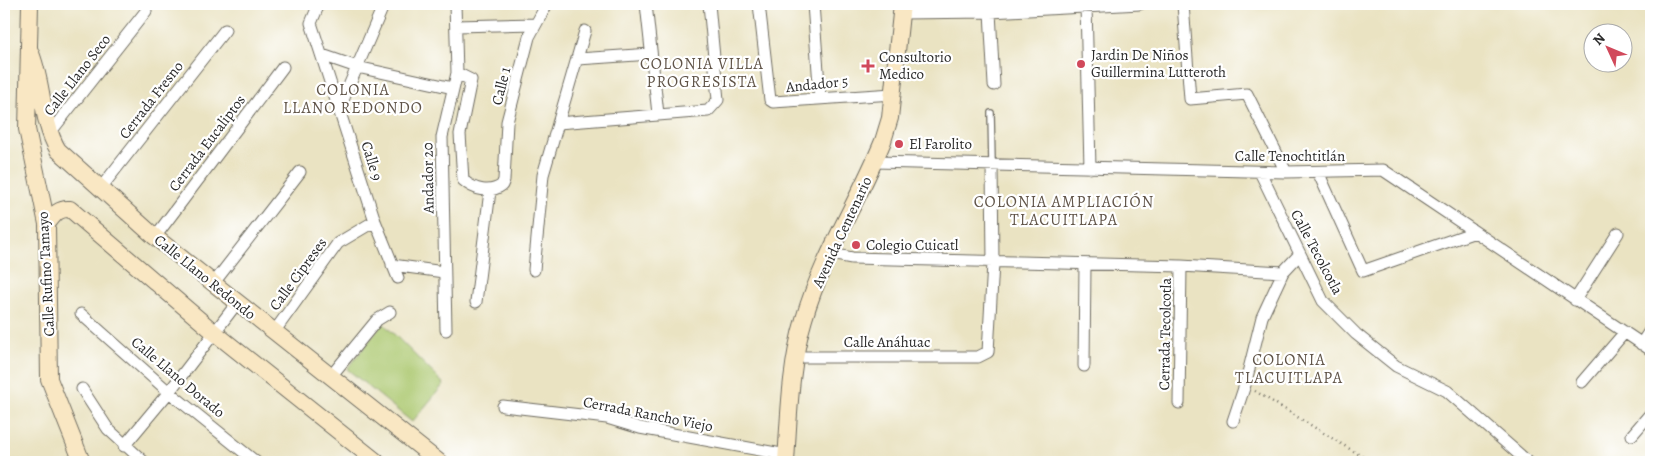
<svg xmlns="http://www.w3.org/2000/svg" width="1655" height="466" font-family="Alegreya,serif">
<rect width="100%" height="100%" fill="#fff"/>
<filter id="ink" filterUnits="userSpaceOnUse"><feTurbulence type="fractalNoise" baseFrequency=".02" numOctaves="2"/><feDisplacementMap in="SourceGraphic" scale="10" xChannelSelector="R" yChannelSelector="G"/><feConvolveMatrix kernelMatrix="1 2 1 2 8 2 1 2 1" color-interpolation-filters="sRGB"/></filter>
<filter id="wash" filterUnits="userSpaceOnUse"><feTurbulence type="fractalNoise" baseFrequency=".0096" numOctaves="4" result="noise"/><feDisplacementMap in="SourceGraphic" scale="20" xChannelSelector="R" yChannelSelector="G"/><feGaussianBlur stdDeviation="1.12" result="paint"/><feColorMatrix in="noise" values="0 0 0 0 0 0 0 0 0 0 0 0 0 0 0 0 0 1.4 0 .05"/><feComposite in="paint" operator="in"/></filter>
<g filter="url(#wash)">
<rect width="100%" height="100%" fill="#eae3c2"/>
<path fill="#acc86f" stroke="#6c7a4d" d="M 383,323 L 444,384 L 412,422 L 347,369 Z"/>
</g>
<g filter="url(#ink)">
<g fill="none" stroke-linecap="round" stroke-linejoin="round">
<defs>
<path id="lane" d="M 991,113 L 992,164"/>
<path id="street" d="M 319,4 L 311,23 L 375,221 L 398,278
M 646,4 L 658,114
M 759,4 L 770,100 L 773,102 L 893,94
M 813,4 L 820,98
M 1183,4 L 1190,99 L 1247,94 L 1286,172
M 1086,5 L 1090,168
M 990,12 L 994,85
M 901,13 L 990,12 L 1140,4
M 457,26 L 536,24
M 322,55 L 357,67 L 453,88
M 578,59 L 651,54
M 457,73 L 471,80 L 460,134 L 463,180 C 474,190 490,194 502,185 L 504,180 L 507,122 L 529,37 L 547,4
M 340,107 L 384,4
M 558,123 L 708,111 L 718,100 L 709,4
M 49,134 L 146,11
M 875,162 L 1286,172 L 1383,170 L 1651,350
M 1260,172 L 1323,301 L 1356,334 L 1396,366 L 1447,391 L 1528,462
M 1318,172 L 1363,271 L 1475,232
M 100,189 L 225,30
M 155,237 L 283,67
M 831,254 L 852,258 L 1181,266 L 1283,272
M 392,265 L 444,272
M 534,270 L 543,175 L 585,31
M 213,284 L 300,172
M 1575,300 L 1618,233
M 476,302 L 490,191
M 81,314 L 169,392 L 256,462
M 446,330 L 442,137 L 457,73 L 455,4
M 274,332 L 338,243 L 375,221
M 1641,344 L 1651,329
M 796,357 L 978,357 L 988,352 L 993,263 L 992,164
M 1084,366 L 1085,264
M 331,376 L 377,320 L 390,312
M 1582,382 L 1625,332
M 82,389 L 108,429 L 144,462
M 1179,403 L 1181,266
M 503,406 L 607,418 L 640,428 L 787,455
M 1233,421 L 1245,385 L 1262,317 L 1283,272 L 1299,255
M 1632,435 L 1651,413
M 124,446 L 169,392 L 237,303"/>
<path id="secondary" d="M 30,4 L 27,129 L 47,224 L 49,379 L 82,462
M 30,51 C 44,83 40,119 58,150 L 155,237 L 439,462
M 47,224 C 54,215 58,208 70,209 L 215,333 L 377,462
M 786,462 C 789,415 790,365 804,319 C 822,257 859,200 883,141 L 890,118 L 902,4"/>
</defs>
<use href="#lane" stroke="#6e6b60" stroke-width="8"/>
<use href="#street" stroke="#6e6b60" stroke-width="13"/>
<use href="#secondary" stroke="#6e6b60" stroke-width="18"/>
<path stroke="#6e6b60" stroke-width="2.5" stroke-dasharray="1 4" stroke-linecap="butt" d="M 1255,391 L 1371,462"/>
<use href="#lane" stroke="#fff" stroke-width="5.5"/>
<use href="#street" stroke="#fff" stroke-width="11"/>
<use href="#secondary" stroke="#f9e7c3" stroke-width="16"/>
</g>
</g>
<g fill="#d1495b" stroke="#fff" stroke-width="2">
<circle cx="1081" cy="64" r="5"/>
<path d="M865.5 58.5h5v5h5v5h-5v5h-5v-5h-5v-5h5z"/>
<circle cx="899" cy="144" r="5"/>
<circle cx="856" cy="245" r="5"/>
</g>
<g text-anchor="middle" stroke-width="4.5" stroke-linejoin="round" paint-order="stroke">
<g font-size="15" fill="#2b2b2b" stroke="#fff" text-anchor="start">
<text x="1091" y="60">Jardin De Niños<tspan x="1091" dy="17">Guillermina Lutteroth</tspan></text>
<text x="879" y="62">Consultorio<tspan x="879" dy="17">Medico</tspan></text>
<text x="909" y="149">El Farolito</text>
<text x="866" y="250">Colegio Cuicatl</text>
</g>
<g font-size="15" fill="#2b2b2b" stroke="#fff">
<text transform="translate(77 75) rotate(-52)" y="5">Calle Llano Seco</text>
<text transform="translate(817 84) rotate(-6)" y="5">Andador 5</text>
<text transform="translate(501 86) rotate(-76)" y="5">Calle 1</text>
<text transform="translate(151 100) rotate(-52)" y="5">Cerrada Fresno</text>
<text transform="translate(207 143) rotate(-53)" y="5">Cerrada Eucaliptos</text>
<text x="1290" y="161">Calle Tenochtitlán</text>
<text transform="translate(372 161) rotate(73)" y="5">Calle 9</text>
<text transform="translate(428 178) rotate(-91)" y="5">Andador 20</text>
<text transform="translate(842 232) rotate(-65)" y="5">Avenida Centenario</text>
<text transform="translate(1317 252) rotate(62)" y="5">Calle Tecolcotla</text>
<text transform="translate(46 274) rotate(-93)" y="5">Calle Rufino Tamayo</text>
<text transform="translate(298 274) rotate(-54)" y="5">Calle Cipreses</text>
<text transform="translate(205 277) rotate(39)" y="5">Calle Llano Redondo</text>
<text transform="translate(1165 334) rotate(-89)" y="5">Cerrada Tecolcotla</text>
<text x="887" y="347">Calle Anáhuac</text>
<text transform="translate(178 377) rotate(40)" y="5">Calle Llano Dorado</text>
<text transform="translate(648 414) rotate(11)" y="5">Cerrada Rancho Viejo</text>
</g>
<g font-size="16" letter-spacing="1" fill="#605448" stroke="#fff">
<text x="702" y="69">COLONIA VILLA<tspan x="702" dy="18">PROGRESISTA</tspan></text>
<text x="353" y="95">COLONIA<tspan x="353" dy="18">LLANO REDONDO</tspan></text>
<text x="1064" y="207">COLONIA AMPLIACIÓN<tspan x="1064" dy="18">TLACUITLAPA</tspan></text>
<text x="1289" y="365">COLONIA<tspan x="1289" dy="18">TLACUITLAPA</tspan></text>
</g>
</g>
<rect width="1655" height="466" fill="none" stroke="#fff" stroke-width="20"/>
<g transform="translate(1608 48) rotate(314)"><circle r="24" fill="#ffffff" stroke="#aaaaaa"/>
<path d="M0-4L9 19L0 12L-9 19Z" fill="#d1495b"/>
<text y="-8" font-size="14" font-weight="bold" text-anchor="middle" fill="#2b2b2b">N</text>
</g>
</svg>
